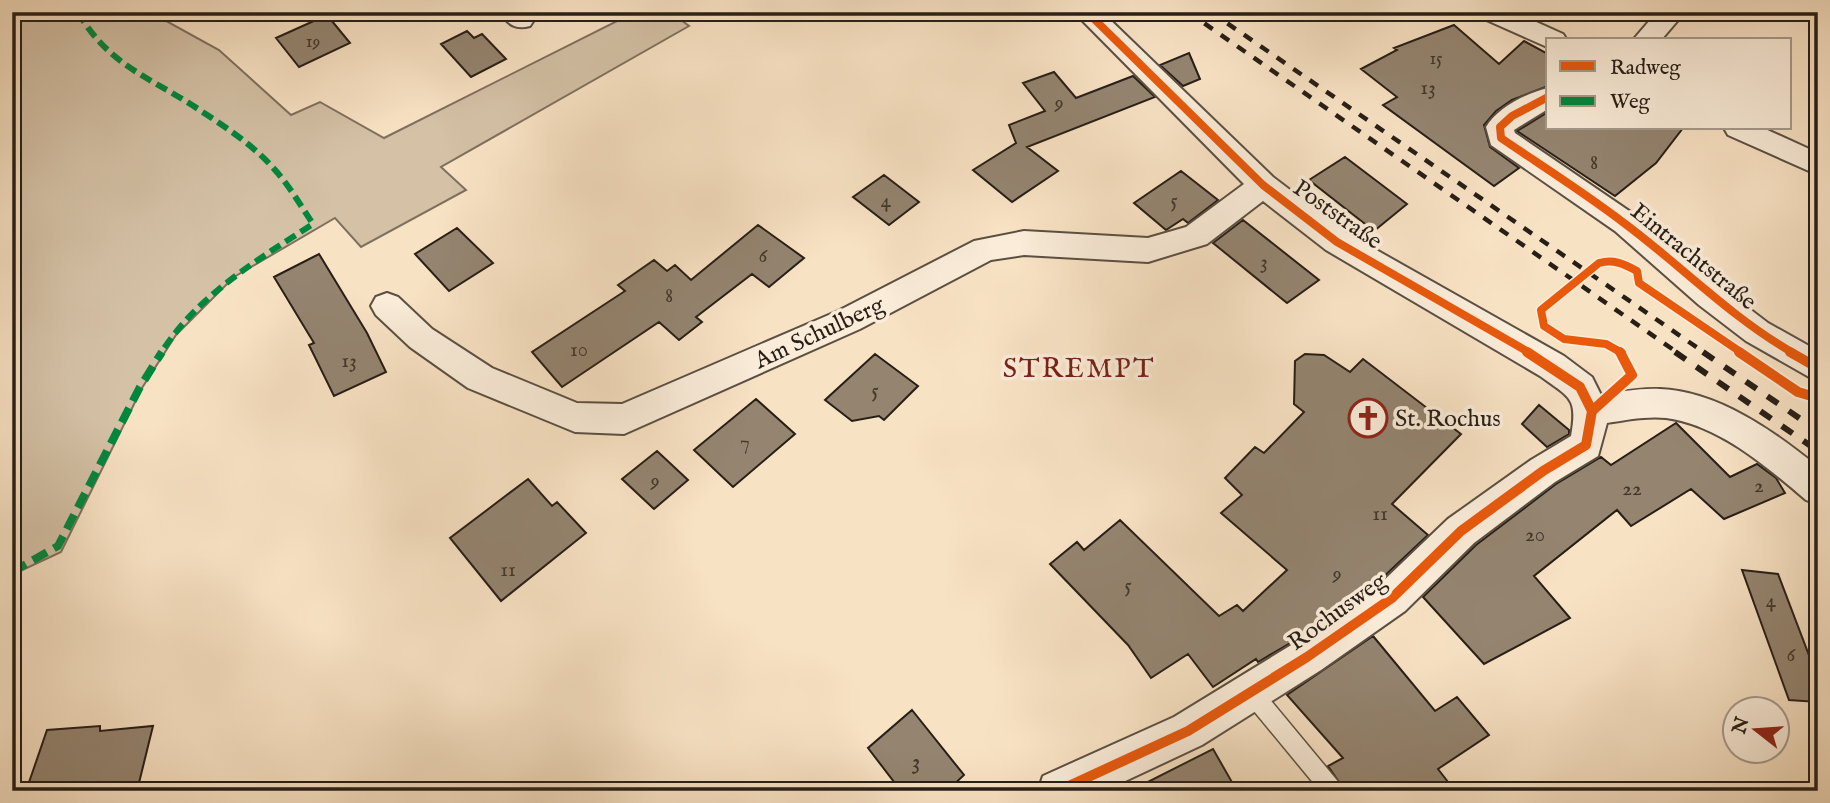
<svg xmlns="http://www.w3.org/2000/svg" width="1830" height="803" font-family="'IM FELL English',serif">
<rect width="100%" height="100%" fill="#f8e2c4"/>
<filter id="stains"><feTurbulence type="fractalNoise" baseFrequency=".00286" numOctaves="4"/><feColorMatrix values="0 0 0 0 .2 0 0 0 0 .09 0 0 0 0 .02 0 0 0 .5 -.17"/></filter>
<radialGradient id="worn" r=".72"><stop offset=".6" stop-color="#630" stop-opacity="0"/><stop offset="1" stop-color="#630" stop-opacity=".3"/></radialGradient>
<path fill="#d4c1a6" stroke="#7e705e" stroke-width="2" d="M 12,12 L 150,12 L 219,50 L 291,115 L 320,102 L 384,138 L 635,12 L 670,12 L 689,26 L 441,167 L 466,190 L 361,247 L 335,218 L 234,277 L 176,335 L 142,388 L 61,552 L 12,575 Z"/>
<path fill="#948470" stroke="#271e16" stroke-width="2" d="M 327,15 L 350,43 L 299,67 L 276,38 Z
M 1454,25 L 1499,64 L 1524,41 L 1548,54 L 1548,86 L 1512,100 L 1496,111 L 1484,125 L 1490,147 L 1519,168 L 1494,186 L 1383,105 L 1397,97 L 1361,69 L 1397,50 L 1394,48 Z
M 467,31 L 474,38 L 482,34 L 506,59 L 471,77 L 441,44 Z
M 1189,53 L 1200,79 L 1183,86 L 1160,65 Z
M 1054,72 L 1076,98 L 1133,76 L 1155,97 L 1027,147 L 1058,171 L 1012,202 L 973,170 L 1016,143 L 1009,125 L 1045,111 L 1023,83 Z
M 1548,112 L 1548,128 L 1683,128 L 1656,163 L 1615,196 L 1517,131 Z
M 1345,157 L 1407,204 L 1374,231 L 1309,180 Z
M 1181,171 L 1218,200 L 1188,223 L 1183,219 L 1166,230 L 1134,203 Z
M 884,175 L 919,202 L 889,225 L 853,197 Z
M 1243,220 L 1319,280 L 1287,303 L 1213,243 Z
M 758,225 L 804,258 L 769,287 L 752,274 L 696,317 L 702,322 L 679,340 L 659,322 L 562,387 L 532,352 L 625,291 L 618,285 L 654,260 L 667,271 L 675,265 L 691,280 Z
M 457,228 L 493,263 L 449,291 L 415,254 Z
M 319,254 L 367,333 L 386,372 L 334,396 L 309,345 L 314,343 L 274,277 Z
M 875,354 L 918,386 L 884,420 L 879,416 L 852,421 L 825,400 Z
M 1305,354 L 1324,355 L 1350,372 L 1363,359 L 1461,434 L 1392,504 L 1428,535 L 1377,583 L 1292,642 L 1258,662 L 1256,659 L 1213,687 L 1188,654 L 1151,678 L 1128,645 L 1050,564 L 1077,542 L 1084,550 L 1120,520 L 1219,616 L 1237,605 L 1243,611 L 1287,570 L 1221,513 L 1242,495 L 1225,478 L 1255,447 L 1264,453 L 1304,412 L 1294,404 L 1295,361 Z
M 756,399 L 795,434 L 733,487 L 694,450 Z
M 1539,405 L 1569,430 L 1569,434 L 1547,447 L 1522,424 Z
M 1676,423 L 1730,477 L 1757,464 L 1776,478 L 1785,493 L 1724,519 L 1691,489 L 1631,526 L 1617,510 L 1534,576 L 1570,618 L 1484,664 L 1423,597 L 1476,545 L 1556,484 L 1601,457 L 1611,465 Z
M 657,451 L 688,480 L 654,509 L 622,479 Z
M 528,479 L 552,506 L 557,502 L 586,533 L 501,601 L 450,538 Z
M 1742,570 L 1778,574 L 1818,679 L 1818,702 L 1789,700 Z
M 1373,636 L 1435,711 L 1457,697 L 1489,735 L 1438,769 L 1455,791 L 1345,791 L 1328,766 L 1343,758 L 1287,695 Z
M 912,710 L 964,775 L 947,791 L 901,791 L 868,748 Z
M 100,726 L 100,731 L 153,726 L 137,791 L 26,791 L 47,730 Z
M 1213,749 L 1237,791 L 1130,791 Z"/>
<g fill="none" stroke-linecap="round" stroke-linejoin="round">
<defs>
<path id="lane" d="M 1251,683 L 1258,685 L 1340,784 L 1343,791 L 1320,791 L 1244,699 L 1242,692 L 1244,685 Z"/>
<path id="street" d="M 500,12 L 528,12 L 534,20 L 530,26 C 516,30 508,25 500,12 Z
M 1074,12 L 1102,12 L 1273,177 L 1348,234 L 1564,356 L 1592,377 L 1601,395 C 1620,392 1640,388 1660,389 C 1718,391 1775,432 1818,467 L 1818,505 L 1806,500 C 1767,467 1719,425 1666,418 C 1647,416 1626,420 1607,423 L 1598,456 L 1555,482 L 1474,543 L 1405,611 L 1321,670 L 1202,745 L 1104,791 L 1038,791 L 1043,776 L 1174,717 L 1293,644 L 1379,585 L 1448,519 L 1531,460 L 1571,436 C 1578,397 1570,398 1540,376 L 1326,250 L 1263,201 L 1207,244 L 1148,262 L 1024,255 L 991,260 L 860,329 L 624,434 L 575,432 L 468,388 L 410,347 L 376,315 L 371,306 L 376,297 L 387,293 L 398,297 L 432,329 L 492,368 L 577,403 L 622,404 L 838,311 L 974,241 L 1024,231 L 1148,238 L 1186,227 L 1244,184 Z
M 1478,12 L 1514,12 L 1563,34 L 1567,40 L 1548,40 L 1548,47 L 1545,46 L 1482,18 Z
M 1657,12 L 1685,12 L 1661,40 L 1633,40 Z
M 1548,88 L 1548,109 L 1514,130 L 1515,133 L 1635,215 L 1721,287 L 1768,323 L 1818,351 L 1818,382 L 1746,341 L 1699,305 L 1615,231 L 1491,145 L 1486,127 C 1498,107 1527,93 1548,88 Z
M 1724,128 L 1763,128 L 1818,153 L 1818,175 L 1728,135 Z"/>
</defs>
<use href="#lane" stroke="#5b4f42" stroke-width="3"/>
<use href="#street" stroke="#5b4f42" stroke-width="4"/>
<use href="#lane" fill="#faecd9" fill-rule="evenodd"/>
<use href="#street" fill="#faecd9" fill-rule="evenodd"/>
<path stroke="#271e16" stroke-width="4.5" stroke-dasharray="10 10" stroke-linecap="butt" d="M 1188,12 L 1678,353
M 1211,12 L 1705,353"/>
<path stroke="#271e16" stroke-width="6" stroke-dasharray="13 13" stroke-linecap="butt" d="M 1675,352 L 1818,451
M 1703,352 L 1818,431"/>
<path stroke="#00873e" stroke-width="6" stroke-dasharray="12 6" stroke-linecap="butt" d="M 78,12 C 107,63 146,76 192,105 C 221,124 254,145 276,171 C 290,187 301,206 313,224 C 257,260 197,296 161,353"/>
<path stroke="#00873e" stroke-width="8" stroke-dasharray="16 8" stroke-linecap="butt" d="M 12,572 L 58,546 L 140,387 L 162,352"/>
<defs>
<path id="cycleway-far1" d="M 1087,12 L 1263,185 L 1337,242 L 1530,353
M 1548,97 L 1512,116 L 1500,127 L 1501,138 C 1542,166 1585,193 1624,223 C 1683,267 1728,315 1793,353
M 1622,353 L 1606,344 L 1564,339 L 1544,326 L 1541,310 L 1599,263 C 1614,259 1624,264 1637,271 L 1639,283 L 1742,353"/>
<path id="cycleway" d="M 1527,352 L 1580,387 L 1592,411
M 1739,352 L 1798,392 L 1818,398
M 1790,352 L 1818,368
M 1592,411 L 1632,375 L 1620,352
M 1058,791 L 1188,731 L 1307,657 L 1392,598 L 1461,531 L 1543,471 L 1586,445 L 1592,411"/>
</defs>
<use href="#cycleway-far1" stroke="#faecd9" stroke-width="11"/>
<use href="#cycleway" stroke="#faecd9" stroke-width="14"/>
<use href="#cycleway-far1" stroke="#e8590c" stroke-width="8"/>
<use href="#cycleway" stroke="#e8590c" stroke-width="10"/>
</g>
<defs>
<symbol id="church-ring" viewBox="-11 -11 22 22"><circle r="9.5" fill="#faecd9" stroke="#8f2418" stroke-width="1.5"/><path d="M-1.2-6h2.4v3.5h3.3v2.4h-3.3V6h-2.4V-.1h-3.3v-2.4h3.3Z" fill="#8f2418"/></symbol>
</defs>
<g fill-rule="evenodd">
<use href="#church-ring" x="1346" y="396" width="44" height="44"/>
</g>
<g text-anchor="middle" stroke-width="7" stroke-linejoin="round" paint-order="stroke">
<g font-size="18" fill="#42382c">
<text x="313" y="47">19</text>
<text x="1436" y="64">15</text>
</g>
<g font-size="21" fill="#42382c">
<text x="1428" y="94">13</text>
<text x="1059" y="109">9</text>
<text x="1594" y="169">8</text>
<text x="886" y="207">4</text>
<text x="1174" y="207">5</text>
<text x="763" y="262">6</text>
<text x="1264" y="268">3</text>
<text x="669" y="302">8</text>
<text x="579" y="356">10</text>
<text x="349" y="367">13</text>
<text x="875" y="397">5</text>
<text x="745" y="449">7</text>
<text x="655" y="487">9</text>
<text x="1759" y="492">2</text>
<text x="1632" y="495">22</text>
<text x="1380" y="520">11</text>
<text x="1535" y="541">20</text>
<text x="508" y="576">11</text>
<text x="1337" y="580">9</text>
<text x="1128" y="592">5</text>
<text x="1771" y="607">4</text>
<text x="1791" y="661">6</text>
</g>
<g font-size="24" fill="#271e16" stroke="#faecd9">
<text transform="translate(1338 214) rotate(35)" y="8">Poststraße</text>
<text transform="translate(1694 256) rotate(39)" y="8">Eintrachtstraße</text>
<text transform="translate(819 332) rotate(-25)" y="8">Am Schulberg</text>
<text transform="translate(1337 611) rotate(-36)" y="8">Rochusweg</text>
</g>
<g font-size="24" fill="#271e16" stroke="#faecd9" text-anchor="start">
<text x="1395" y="426">St. Rochus</text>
</g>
<g font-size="24" fill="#42382c">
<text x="916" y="769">3</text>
</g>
<g font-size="28" letter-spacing="2" fill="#7a1f14" stroke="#faecd9">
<text x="1079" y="377">STREMPT</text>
</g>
</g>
<rect width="1830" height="803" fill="none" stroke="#f8e2c4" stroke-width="42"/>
<rect x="14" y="14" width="1802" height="775" fill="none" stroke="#271e16" stroke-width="3.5"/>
<rect x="21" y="21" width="1788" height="761" fill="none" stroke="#271e16" stroke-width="2"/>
<rect x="1546" y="38" width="245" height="91" fill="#faecd9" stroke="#a69a8b" stroke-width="2"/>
<rect x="1560" y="61" width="35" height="10" fill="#e8590c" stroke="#a69a8b" stroke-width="2"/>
<text x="1610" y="74" font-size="21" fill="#271e16">Radweg</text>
<rect x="1560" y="96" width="35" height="10" fill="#00873e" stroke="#a69a8b" stroke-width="2"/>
<text x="1610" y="108" font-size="21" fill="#271e16">Weg</text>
<g transform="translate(1756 730) rotate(287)"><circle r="33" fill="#faecd9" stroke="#a69a8b" stroke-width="2"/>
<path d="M0-5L12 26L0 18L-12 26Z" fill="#8f2418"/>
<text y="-10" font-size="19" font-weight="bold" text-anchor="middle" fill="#271e16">N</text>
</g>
<rect width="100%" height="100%" filter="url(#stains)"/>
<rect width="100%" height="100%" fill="url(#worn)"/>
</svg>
